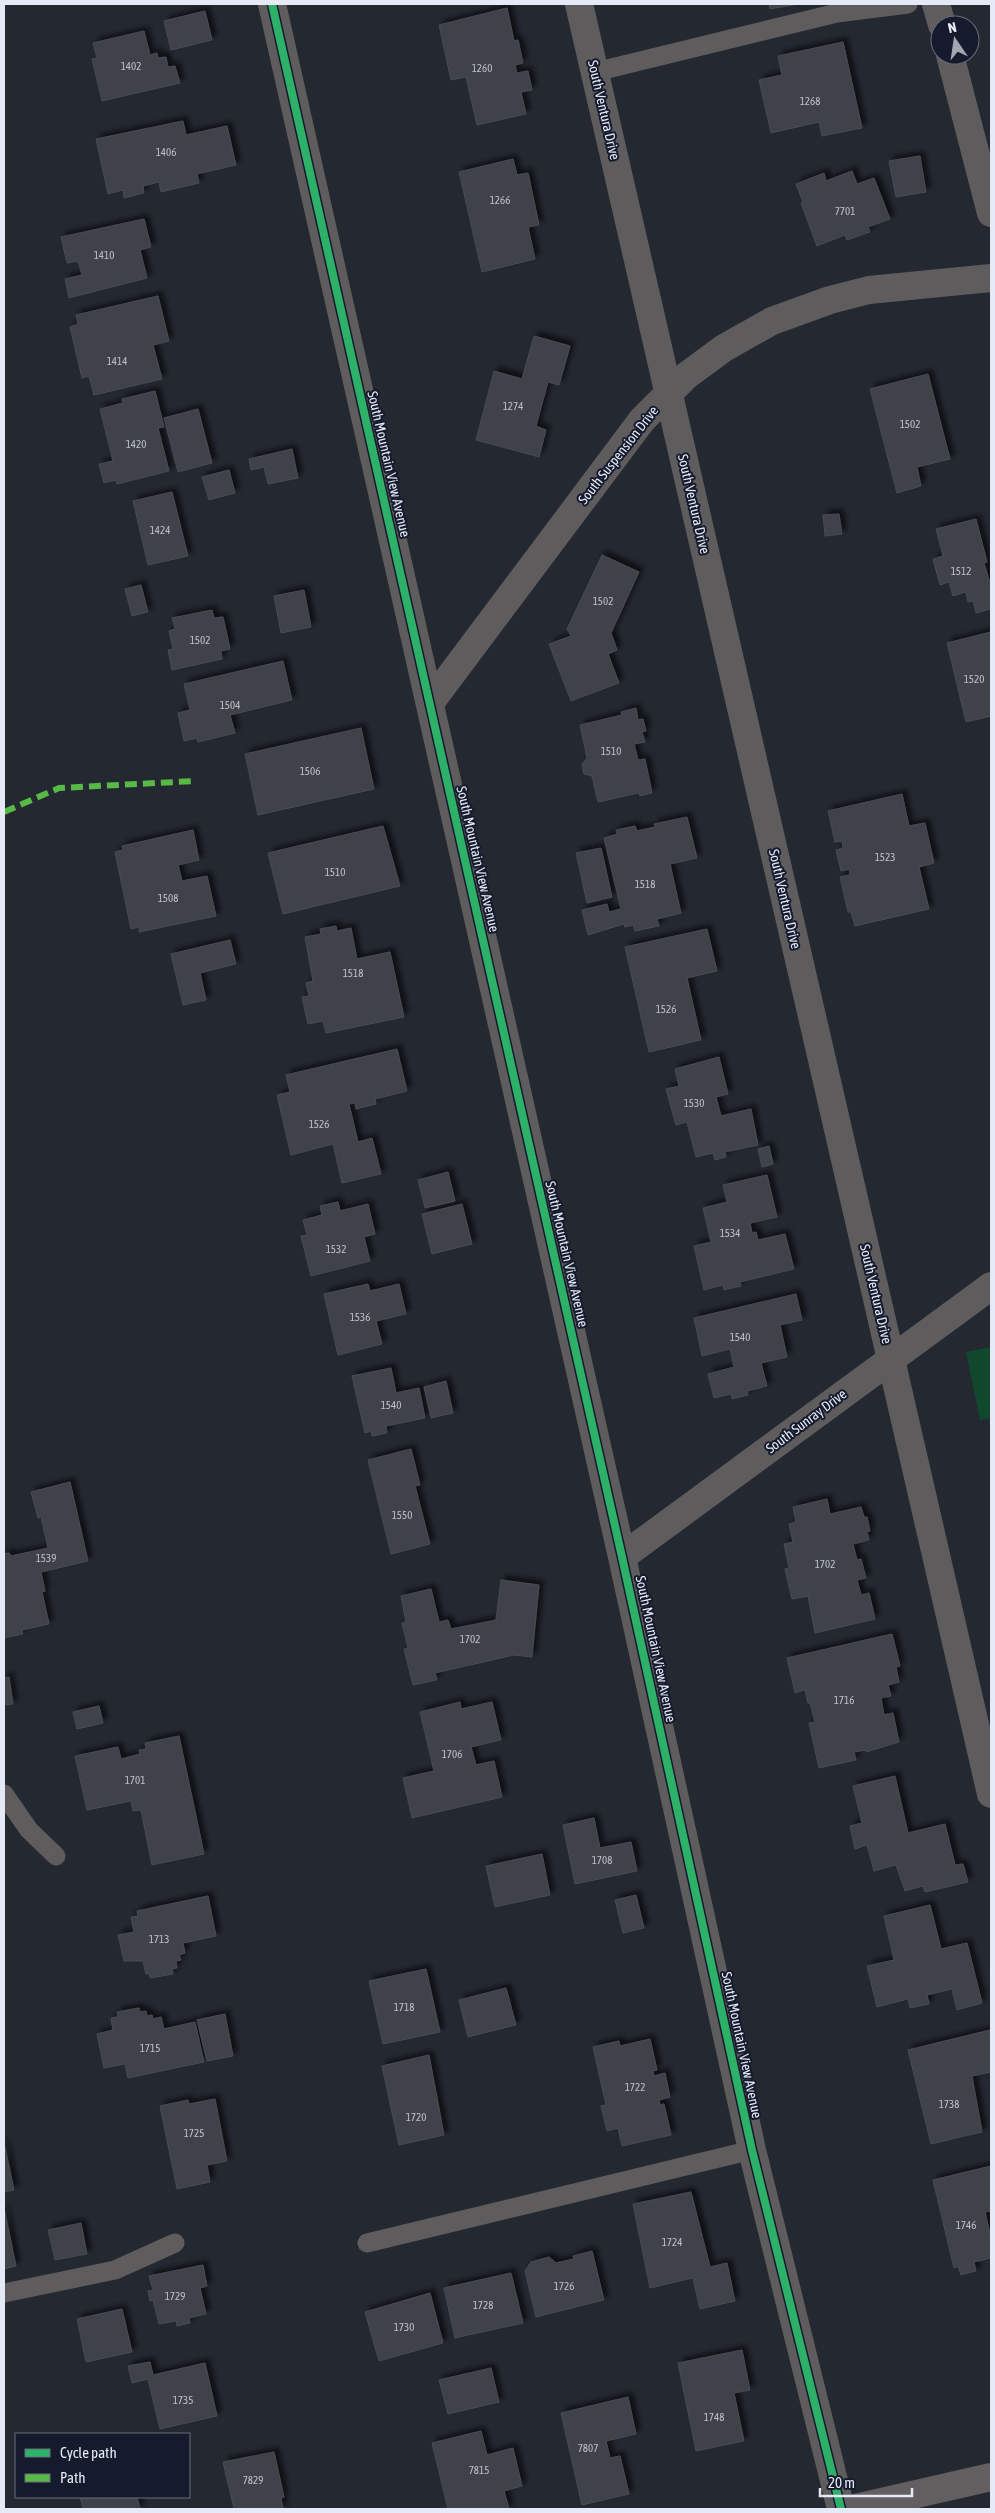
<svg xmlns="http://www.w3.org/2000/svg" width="995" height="2513" font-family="'Asap Condensed',sans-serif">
<defs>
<filter id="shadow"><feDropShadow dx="4.5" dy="-4.5" stdDeviation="2.5" flood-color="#0009"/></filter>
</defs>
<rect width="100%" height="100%" fill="#242831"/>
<path fill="#10482e" d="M 991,1347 L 991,1418 L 980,1420 L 966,1352 Z"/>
<path fill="#3f424a" stroke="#484c54" filter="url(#shadow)" d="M 769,4 L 799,4 L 770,9 Z
M 507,8 L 514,41 L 518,40 L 523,63 L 515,65 L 517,73 L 528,71 L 532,90 L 521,92 L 526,114 L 477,125 L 466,77 L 451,80 L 439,25 Z
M 205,11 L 212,40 L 171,50 L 164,21 Z
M 144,31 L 150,55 L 157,53 L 158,58 L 166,57 L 168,67 L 175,66 L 180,83 L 102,101 L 92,59 L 97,58 L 93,43 Z
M 843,42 L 862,128 L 822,136 L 819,122 L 771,133 L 759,80 L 782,75 L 778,56 Z
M 183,121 L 186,135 L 227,126 L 236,165 L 197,174 L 199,183 L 161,192 L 159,182 L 143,186 L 144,193 L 124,198 L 123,190 L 108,194 L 96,139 Z
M 920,156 L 926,192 L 896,197 L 889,161 Z
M 513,159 L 517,175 L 528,173 L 539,225 L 528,227 L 535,259 L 482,272 L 459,172 Z
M 852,171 L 857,184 L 874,178 L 890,219 L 868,227 L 870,232 L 847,240 L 845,235 L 817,246 L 801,203 L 803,202 L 796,184 L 824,173 L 826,181 Z
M 144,219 L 151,247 L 140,250 L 147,278 L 69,298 L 65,279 L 82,275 L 78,261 L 67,263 L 61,237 Z
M 158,296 L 169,341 L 153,345 L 162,379 L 94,395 L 89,376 L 82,378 L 70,327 L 78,324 L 76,315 Z
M 534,336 L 570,346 L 559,385 L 548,382 L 536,426 L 546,430 L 539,457 L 476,440 L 494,371 L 522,379 Z
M 928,374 L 950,459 L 917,467 L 921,486 L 897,493 L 870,389 Z
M 155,391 L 164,427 L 158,428 L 169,471 L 117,484 L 116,480 L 104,483 L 99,464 L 113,461 L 100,409 L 123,403 L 122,399 Z
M 198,409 L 212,463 L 178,472 L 164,418 Z
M 292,449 L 298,478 L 268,484 L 264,467 L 251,470 L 249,459 Z
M 229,470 L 235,493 L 209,500 L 202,477 Z
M 172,492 L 188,556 L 148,565 L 133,501 Z
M 839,514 L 842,534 L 825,536 L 823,515 Z
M 976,519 L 987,562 L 984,563 L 989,580 L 991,579 L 991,609 L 976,613 L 973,601 L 968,602 L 966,592 L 953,596 L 949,582 L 940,585 L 933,559 L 943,556 L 936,529 Z
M 602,555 L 639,572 L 611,633 L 617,650 L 608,654 L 619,683 L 571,701 L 549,644 L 571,636 L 567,629 Z
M 141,585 L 148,612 L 132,616 L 125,589 Z
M 304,590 L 311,627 L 281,633 L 274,596 Z
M 212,610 L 214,618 L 223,617 L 230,649 L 221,651 L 222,659 L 172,670 L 168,650 L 173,649 L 169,631 L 175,629 L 172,618 Z
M 991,632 L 991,716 L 966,722 L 947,643 Z
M 283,661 L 292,700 L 230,715 L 235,733 L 198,742 L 197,738 L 184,741 L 178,713 L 190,710 L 184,684 Z
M 636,708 L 638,720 L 643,719 L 646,731 L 642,732 L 645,742 L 634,744 L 638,760 L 645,759 L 652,793 L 640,796 L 639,793 L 598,802 L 592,776 L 584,774 L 582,764 L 587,758 L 580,725 L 622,715 L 621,712 Z
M 361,728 L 374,789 L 258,815 L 245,754 Z
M 902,794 L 909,826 L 925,823 L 934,863 L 919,867 L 929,909 L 855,926 L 851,912 L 848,912 L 840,877 L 850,875 L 849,869 L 841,871 L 836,850 L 843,848 L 842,841 L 835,842 L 828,811 Z
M 687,817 L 697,858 L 670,864 L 681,913 L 657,919 L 659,926 L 635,931 L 633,925 L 625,927 L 624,924 L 588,935 L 582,910 L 607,904 L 609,912 L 621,909 L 604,838 L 617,834 L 616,830 L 635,826 L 637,831 L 655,827 L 654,824 Z
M 383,826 L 400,886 L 283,914 L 268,853 Z
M 193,830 L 199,860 L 178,865 L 182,881 L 207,876 L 216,916 L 139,932 L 139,927 L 131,929 L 115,852 L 123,850 L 122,846 Z
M 601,848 L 612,897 L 587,903 L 576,853 Z
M 336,926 L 337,931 L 351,928 L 357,959 L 390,952 L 404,1017 L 326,1033 L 323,1021 L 308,1024 L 302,997 L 309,996 L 306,983 L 313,981 L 305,937 L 321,934 L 320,929 Z
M 707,929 L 717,971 L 687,978 L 701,1040 L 649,1052 L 625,947 Z
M 230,940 L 236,964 L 200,973 L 206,1000 L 183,1005 L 171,954 Z
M 397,1049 L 407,1091 L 375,1099 L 376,1104 L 356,1109 L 355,1103 L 349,1104 L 358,1142 L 372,1138 L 381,1174 L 342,1183 L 333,1144 L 291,1155 L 277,1095 L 290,1092 L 286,1075 Z
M 719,1057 L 728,1094 L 716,1097 L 721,1116 L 751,1109 L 758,1145 L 725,1152 L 726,1157 L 715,1160 L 713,1153 L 696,1157 L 687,1122 L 676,1125 L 666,1089 L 679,1086 L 675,1069 Z
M 769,1146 L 773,1164 L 762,1167 L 758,1149 Z
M 448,1172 L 455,1201 L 425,1208 L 418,1180 Z
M 767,1175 L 777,1217 L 750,1223 L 752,1233 L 756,1232 L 758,1240 L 785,1234 L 794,1269 L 740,1282 L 741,1286 L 724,1290 L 723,1285 L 704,1290 L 694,1246 L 711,1242 L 703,1208 L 727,1202 L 723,1185 Z
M 338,1202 L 340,1211 L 368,1204 L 375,1234 L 364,1237 L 370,1261 L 311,1276 L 301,1236 L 307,1235 L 303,1220 L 322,1215 L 320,1206 Z
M 462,1204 L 472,1244 L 432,1254 L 422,1214 Z
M 368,1284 L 370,1291 L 399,1284 L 406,1314 L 376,1321 L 382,1344 L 338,1355 L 324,1294 Z
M 796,1294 L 802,1320 L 780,1325 L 787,1357 L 761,1363 L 767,1386 L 747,1391 L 748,1395 L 732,1399 L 731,1394 L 714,1398 L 708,1374 L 734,1367 L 730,1349 L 702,1356 L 694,1318 Z
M 391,1368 L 396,1393 L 419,1388 L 425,1418 L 386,1426 L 387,1433 L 372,1436 L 371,1431 L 365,1433 L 352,1376 Z
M 446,1381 L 453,1413 L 431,1418 L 424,1387 Z
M 411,1449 L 420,1485 L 415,1486 L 430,1544 L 391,1554 L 368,1460 Z
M 70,1482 L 88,1561 L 41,1572 L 45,1591 L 42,1592 L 49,1624 L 22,1630 L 23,1634 L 4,1638 L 4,1554 L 9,1553 L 11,1556 L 48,1548 L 41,1517 L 38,1518 L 31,1492 Z
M 827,1499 L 830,1514 L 861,1507 L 864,1517 L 867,1517 L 870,1531 L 867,1532 L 869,1540 L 853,1544 L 857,1560 L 861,1559 L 866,1578 L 857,1580 L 861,1595 L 869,1593 L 875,1619 L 815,1633 L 808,1596 L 792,1599 L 785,1569 L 789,1568 L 784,1544 L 793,1542 L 789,1524 L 796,1522 L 793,1507 Z
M 501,1580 L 539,1585 L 532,1657 L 514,1655 L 435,1673 L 437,1680 L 413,1685 L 404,1649 L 408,1648 L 402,1623 L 406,1622 L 401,1596 L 431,1589 L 439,1622 L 448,1620 L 451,1629 L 496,1620 Z
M 892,1634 L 900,1666 L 896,1667 L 899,1682 L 888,1685 L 891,1696 L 881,1698 L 884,1715 L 893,1713 L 899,1742 L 866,1752 L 866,1750 L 854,1752 L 856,1760 L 819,1768 L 809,1723 L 815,1722 L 810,1703 L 808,1703 L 805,1690 L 795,1693 L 787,1658 Z
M 9,1677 L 13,1704 L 4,1705 L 4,1678 Z
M 460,1702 L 461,1709 L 492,1702 L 501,1740 L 471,1747 L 476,1765 L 494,1761 L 502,1797 L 412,1818 L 403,1778 L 434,1771 L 420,1712 Z
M 99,1706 L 103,1723 L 77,1729 L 73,1712 Z
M 179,1736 L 204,1854 L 152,1865 L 141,1810 L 133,1811 L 131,1801 L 87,1810 L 75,1756 L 118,1747 L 121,1759 L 140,1754 L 139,1750 L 146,1749 L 145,1743 Z
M 895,1776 L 908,1833 L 945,1824 L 955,1865 L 963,1864 L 968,1882 L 925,1892 L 923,1886 L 905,1891 L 896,1865 L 874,1871 L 867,1845 L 855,1849 L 850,1826 L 862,1823 L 853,1786 Z
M 594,1818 L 600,1848 L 631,1842 L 637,1871 L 575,1884 L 563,1825 Z
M 542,1854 L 550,1895 L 495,1907 L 486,1866 Z
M 636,1895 L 644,1928 L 623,1933 L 615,1900 Z
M 208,1896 L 216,1936 L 183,1943 L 185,1953 L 179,1955 L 181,1960 L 176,1961 L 177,1968 L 172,1969 L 173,1974 L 150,1978 L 149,1973 L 146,1974 L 143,1961 L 124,1961 L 118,1935 L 134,1932 L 131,1917 L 138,1916 L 137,1911 Z
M 930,1905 L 941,1949 L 967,1943 L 982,2003 L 957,2010 L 952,1989 L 927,1995 L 929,2004 L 910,2008 L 908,1999 L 877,2007 L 867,1966 L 894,1960 L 884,1916 Z
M 426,1969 L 440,2032 L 383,2044 L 369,1981 Z
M 506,1988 L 516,2025 L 468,2037 L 459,2000 Z
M 139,2008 L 140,2012 L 146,2011 L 147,2016 L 152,2015 L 153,2019 L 161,2017 L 164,2029 L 195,2022 L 204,2062 L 128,2078 L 125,2064 L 104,2068 L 97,2034 L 113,2030 L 111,2018 L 118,2017 L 117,2012 Z
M 225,2014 L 233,2056 L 207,2061 L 197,2020 Z
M 990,2030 L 991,2072 L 972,2076 L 982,2132 L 931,2144 L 908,2050 Z
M 650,2039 L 657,2070 L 653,2071 L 654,2076 L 665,2073 L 670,2097 L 659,2100 L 660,2105 L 664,2104 L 671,2135 L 622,2146 L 618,2128 L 607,2131 L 601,2106 L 606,2105 L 593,2047 L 619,2041 L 620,2046 Z
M 429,2055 L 444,2135 L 399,2145 L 382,2066 Z
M 215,2099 L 227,2161 L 207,2165 L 210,2182 L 177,2189 L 160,2106 L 188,2100 L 189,2104 Z
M 4,2143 L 14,2190 L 4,2192 Z
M 991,2166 L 991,2211 L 985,2212 L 991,2238 L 991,2258 L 974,2262 L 976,2271 L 961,2275 L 958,2266 L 954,2268 L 933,2180 Z
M 691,2192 L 710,2267 L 727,2263 L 735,2301 L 700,2309 L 693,2278 L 650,2288 L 633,2204 Z
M 4,2208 L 16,2266 L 4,2269 Z
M 81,2223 L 87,2254 L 55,2260 L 48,2230 Z
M 592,2251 L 604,2300 L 536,2317 L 525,2271 L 531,2262 L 549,2257 L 556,2263 L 574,2259 L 573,2256 Z
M 203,2265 L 207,2286 L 200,2288 L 206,2314 L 189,2318 L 190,2323 L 177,2326 L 176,2321 L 159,2324 L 153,2300 L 150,2301 L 148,2291 L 153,2290 L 149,2276 Z
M 511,2273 L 523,2323 L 455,2338 L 444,2288 Z
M 430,2293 L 443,2343 L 379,2361 L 365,2312 Z
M 122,2309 L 132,2352 L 86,2362 L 77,2319 Z
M 742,2350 L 750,2390 L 734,2393 L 744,2441 L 696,2451 L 678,2363 Z
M 150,2362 L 153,2375 L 205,2363 L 217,2416 L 160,2429 L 148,2379 L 132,2383 L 128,2366 Z
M 491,2368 L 499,2402 L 448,2414 L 439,2380 Z
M 628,2397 L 636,2434 L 606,2441 L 610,2458 L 620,2456 L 629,2494 L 582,2505 L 561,2413 Z
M 481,2431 L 487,2455 L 513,2448 L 522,2486 L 504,2491 L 509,2509 L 448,2509 L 432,2443 Z
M 274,2452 L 284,2497 L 281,2498 L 283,2509 L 234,2509 L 223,2462 Z
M 80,2497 L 137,2497 L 140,2509 L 83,2509 Z"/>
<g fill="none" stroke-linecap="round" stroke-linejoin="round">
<path stroke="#5f5c5e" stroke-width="19" d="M 595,72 L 837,13 L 908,4
M 4,1794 L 29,1830 L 56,1856
M 367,2243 L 752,2150
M 4,2293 L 115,2270 L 175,2243"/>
<path stroke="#5f5c5e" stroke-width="28" d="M 272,4 L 622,1557 L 752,2150 L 841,2509
M 579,4 L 991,1794
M 936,4 L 942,25
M 950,55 L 991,213
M 430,703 L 642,420 L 686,376 L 724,348 L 772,321 L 830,300 L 869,290 L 991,278
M 622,1557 L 991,1286"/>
<path stroke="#635e60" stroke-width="28" d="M 851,2509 L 991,2477"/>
<path stroke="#58b947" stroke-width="6" stroke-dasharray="12 6" stroke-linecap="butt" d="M 4,812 L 59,788 L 195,781"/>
<defs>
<path id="cycleway" d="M 272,4 L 622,1557 L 752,2150 L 841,2509"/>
</defs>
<use href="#cycleway" stroke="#151b2d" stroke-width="11"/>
<use href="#cycleway" stroke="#2db169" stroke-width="8"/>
</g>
<g text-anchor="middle" stroke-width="4" stroke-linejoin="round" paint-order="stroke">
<g font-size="11" fill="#bcc0cb">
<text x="131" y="70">1402</text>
<text x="482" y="72">1260</text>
<text x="810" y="105">1268</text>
<text x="166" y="156">1406</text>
<text x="500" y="204">1266</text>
<text x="845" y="215">7701</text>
<text x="104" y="259">1410</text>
<text x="117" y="365">1414</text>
<text x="513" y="410">1274</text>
<text x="910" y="428">1502</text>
<text x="136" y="448">1420</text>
<text x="160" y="534">1424</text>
<text x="961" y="575">1512</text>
<text x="603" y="605">1502</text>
<text x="200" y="644">1502</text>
<text x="974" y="683">1520</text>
<text x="230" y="709">1504</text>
<text x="611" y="755">1510</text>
<text x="310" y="775">1506</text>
<text x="885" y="861">1523</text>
<text x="335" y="876">1510</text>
<text x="645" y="888">1518</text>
<text x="168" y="902">1508</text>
<text x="353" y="977">1518</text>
<text x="666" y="1013">1526</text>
<text x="694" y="1107">1530</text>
<text x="319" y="1128">1526</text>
<text x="730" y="1237">1534</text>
<text x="336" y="1253">1532</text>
<text x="360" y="1321">1536</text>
<text x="740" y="1341">1540</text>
<text x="391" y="1409">1540</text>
<text x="402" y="1519">1550</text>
<text x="46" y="1562">1539</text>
<text x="825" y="1568">1702</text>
<text x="470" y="1643">1702</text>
<text x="844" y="1704">1716</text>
<text x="452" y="1758">1706</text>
<text x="135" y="1784">1701</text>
<text x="602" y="1864">1708</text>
<text x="159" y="1943">1713</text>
<text x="404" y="2011">1718</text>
<text x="150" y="2052">1715</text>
<text x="635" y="2091">1722</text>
<text x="949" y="2108">1738</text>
<text x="416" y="2121">1720</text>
<text x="194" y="2137">1725</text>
<text x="966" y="2229">1746</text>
<text x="672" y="2246">1724</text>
<text x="564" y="2290">1726</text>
<text x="175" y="2300">1729</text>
<text x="483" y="2309">1728</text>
<text x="404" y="2331">1730</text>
<text x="183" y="2404">1735</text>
<text x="714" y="2421">1748</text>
<text x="588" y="2452">7807</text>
<text x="479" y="2474">7815</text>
<text x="253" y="2484">7829</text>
</g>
<g font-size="14" fill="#e5eaf6" stroke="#151b2d">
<text transform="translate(604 110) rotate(77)" y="5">South Ventura Drive</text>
<text transform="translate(618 455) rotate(-52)" y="5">South Suspension Drive</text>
<text transform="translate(389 464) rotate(77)" y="5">South Mountain View Avenue</text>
<text transform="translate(694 504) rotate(77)" y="5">South Ventura Drive</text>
<text transform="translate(478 859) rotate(77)" y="5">South Mountain View Avenue</text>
<text transform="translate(785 899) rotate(77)" y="5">South Ventura Drive</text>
<text transform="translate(567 1254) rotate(77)" y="5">South Mountain View Avenue</text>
<text transform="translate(876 1294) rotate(77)" y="5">South Ventura Drive</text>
<text transform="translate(806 1421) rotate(-37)" y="5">South Sunray Drive</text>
<text transform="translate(656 1649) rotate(78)" y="5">South Mountain View Avenue</text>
<text transform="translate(742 2045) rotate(78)" y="5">South Mountain View Avenue</text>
</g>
</g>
<rect width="995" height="2513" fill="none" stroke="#e5eaf6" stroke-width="10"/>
<rect x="15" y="2433" width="175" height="65" fill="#151b2d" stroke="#686e7d"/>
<rect x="25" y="2449" width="25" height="8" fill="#2db169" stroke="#686e7d"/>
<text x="60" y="2458" font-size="15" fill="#e5eaf6">Cycle path</text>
<rect x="25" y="2474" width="25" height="8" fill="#58b947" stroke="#686e7d"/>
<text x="60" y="2483" font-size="15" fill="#e5eaf6">Path</text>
<g transform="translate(955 40) rotate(347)"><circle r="24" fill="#151b2d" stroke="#686e7d"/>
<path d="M0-4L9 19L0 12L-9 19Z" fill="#a1a6b1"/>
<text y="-8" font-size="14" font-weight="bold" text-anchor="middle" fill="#e5eaf6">N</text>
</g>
<path d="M820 2488v8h92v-8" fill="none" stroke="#e5eaf6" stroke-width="2.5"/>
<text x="828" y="2488" font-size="15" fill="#e5eaf6" stroke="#151b2d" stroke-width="4" paint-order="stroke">20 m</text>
</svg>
